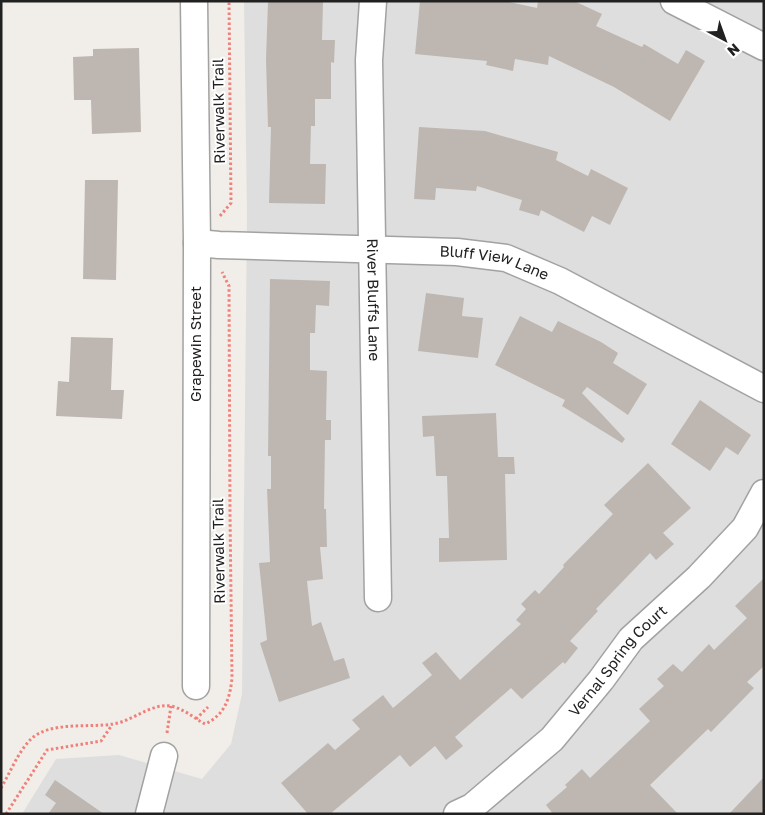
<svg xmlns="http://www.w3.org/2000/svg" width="765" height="815" font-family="'Golos Text',sans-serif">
<rect width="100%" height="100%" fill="#f1eee9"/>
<path fill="#dfdede" d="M 244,1 L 764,1 L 764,814 L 22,814 L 56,759 L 119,755 L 202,779 L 231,744 L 242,694 L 247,215 Z"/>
<path fill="#beb7b1" d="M 268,1 L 323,2 L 322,40 L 335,40 L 334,63 L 331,62 L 331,99 L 315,99 L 315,126 L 311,126 L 310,164 L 326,164 L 325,204 L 269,203 L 271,127 L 268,127 L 266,60 Z
M 420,1 L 504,1 L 537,8 L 538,1 L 574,1 L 602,14 L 596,26 L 642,47 L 644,44 L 678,64 L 686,50 L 705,61 L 670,121 L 614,87 L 549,56 L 548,65 L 515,59 L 513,71 L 486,65 L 487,61 L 415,54 Z
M 139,48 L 141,132 L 92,134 L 91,100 L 74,100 L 73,57 L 93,56 L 93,49 Z
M 419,127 L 485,131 L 558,152 L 556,160 L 588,176 L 591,169 L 628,188 L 610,225 L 592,216 L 584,232 L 541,210 L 539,216 L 519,210 L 522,200 L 477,186 L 476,191 L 436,188 L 435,200 L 414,199 Z
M 85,180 L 118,180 L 116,280 L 83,279 Z
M 270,279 L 330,281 L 329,306 L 316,305 L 315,333 L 310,333 L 310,370 L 327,371 L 326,420 L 331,420 L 331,440 L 325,440 L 324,509 L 326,509 L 327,547 L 320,547 L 323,579 L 307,581 L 312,626 L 321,622 L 334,661 L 344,658 L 350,678 L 279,702 L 260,643 L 267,640 L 259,563 L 270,562 L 267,489 L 271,489 L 271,456 L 268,456 Z
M 426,293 L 464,298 L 462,316 L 483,318 L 478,358 L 418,351 Z
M 520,316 L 552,332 L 558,321 L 601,342 L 618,353 L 613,363 L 647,384 L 628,415 L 587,387 L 582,393 L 625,439 L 622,443 L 562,406 L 565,400 L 495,365 Z
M 71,337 L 113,338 L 111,390 L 124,390 L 122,419 L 56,416 L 58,381 L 69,382 Z
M 700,400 L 751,435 L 738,455 L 726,447 L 710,471 L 671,444 Z
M 496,413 L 498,457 L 514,457 L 515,474 L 505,474 L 507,560 L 439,562 L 439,538 L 449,538 L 447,476 L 436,476 L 434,436 L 423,437 L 422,416 Z
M 648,463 L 691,508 L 663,533 L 674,544 L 656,560 L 650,553 L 596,609 L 598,611 L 570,641 L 578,648 L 565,664 L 563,662 L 522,699 L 511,688 L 455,737 L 463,746 L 446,760 L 435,746 L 410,767 L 400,755 L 330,814 L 308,814 L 281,783 L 328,743 L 335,750 L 360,729 L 352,720 L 383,695 L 393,708 L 432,675 L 422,663 L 436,652 L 460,680 L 521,624 L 516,620 L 526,609 L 521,604 L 535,590 L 539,594 L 564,567 L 563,565 L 613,514 L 604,505 Z
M 764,578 L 764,666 L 747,682 L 754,688 L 711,732 L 708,729 L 650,785 L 678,814 L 553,814 L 546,805 L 567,787 L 565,785 L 582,769 L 590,778 L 650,721 L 639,709 L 664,686 L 657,679 L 673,664 L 682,672 L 709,644 L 714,650 L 747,618 L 735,606 Z
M 764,777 L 764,814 L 729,814 Z
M 55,780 L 104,814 L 48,814 L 56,803 L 45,795 Z"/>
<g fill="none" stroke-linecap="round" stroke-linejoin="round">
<defs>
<g id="minor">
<path d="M 194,1 L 197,243 L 196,686"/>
<path id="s1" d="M 373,1 L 369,60 L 378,598"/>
<path d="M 674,1 L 764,47"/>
<path id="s2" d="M 197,243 L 219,245 L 457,252 L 506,258 L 560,281 L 764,389"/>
<path d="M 149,814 L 164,756"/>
<path id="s3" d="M 457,814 L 472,807 L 552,739 L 601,680 L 631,639 L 699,577 L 745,528 L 764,493"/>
</g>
</defs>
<use href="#minor" stroke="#a2a2a2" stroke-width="29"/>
<path stroke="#f0817a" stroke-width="3" stroke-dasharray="2.5 2.5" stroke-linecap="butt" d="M 220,216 L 231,203 L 229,1
M 196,719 L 208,707
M 167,733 L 171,706
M 1,788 C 10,773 18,752 31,739 C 50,721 89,728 113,724 C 133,721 151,703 171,706 C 184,709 194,718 205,724 C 225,715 230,698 232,678 L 230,515 L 229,286 L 222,272
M 6,814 L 47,750 L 101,741 L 112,725"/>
<use href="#minor" stroke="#fff" stroke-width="26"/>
</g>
<g text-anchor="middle" stroke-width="4" stroke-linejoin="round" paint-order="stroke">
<g font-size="15" fill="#212121" stroke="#fff">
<text transform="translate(219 111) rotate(-91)" y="5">Riverwalk Trail</text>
<text dy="5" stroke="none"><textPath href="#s2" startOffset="299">Bluff View Lane</textPath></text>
<text dy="5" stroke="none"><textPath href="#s1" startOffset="299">River Bluffs Lane</textPath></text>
<text transform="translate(196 344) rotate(-90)" y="5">Grapewin Street</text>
<text transform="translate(219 551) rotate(-91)" y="5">Riverwalk Trail</text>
<text dy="5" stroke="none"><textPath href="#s3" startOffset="224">Vernal Spring Court</textPath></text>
</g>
</g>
<rect width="765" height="815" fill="none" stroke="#212121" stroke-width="5"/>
<g transform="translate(725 40) rotate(139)" stroke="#ffffff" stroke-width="4" paint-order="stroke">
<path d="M0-4L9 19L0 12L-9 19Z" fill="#212121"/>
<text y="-8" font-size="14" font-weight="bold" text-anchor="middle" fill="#212121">N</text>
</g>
</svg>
